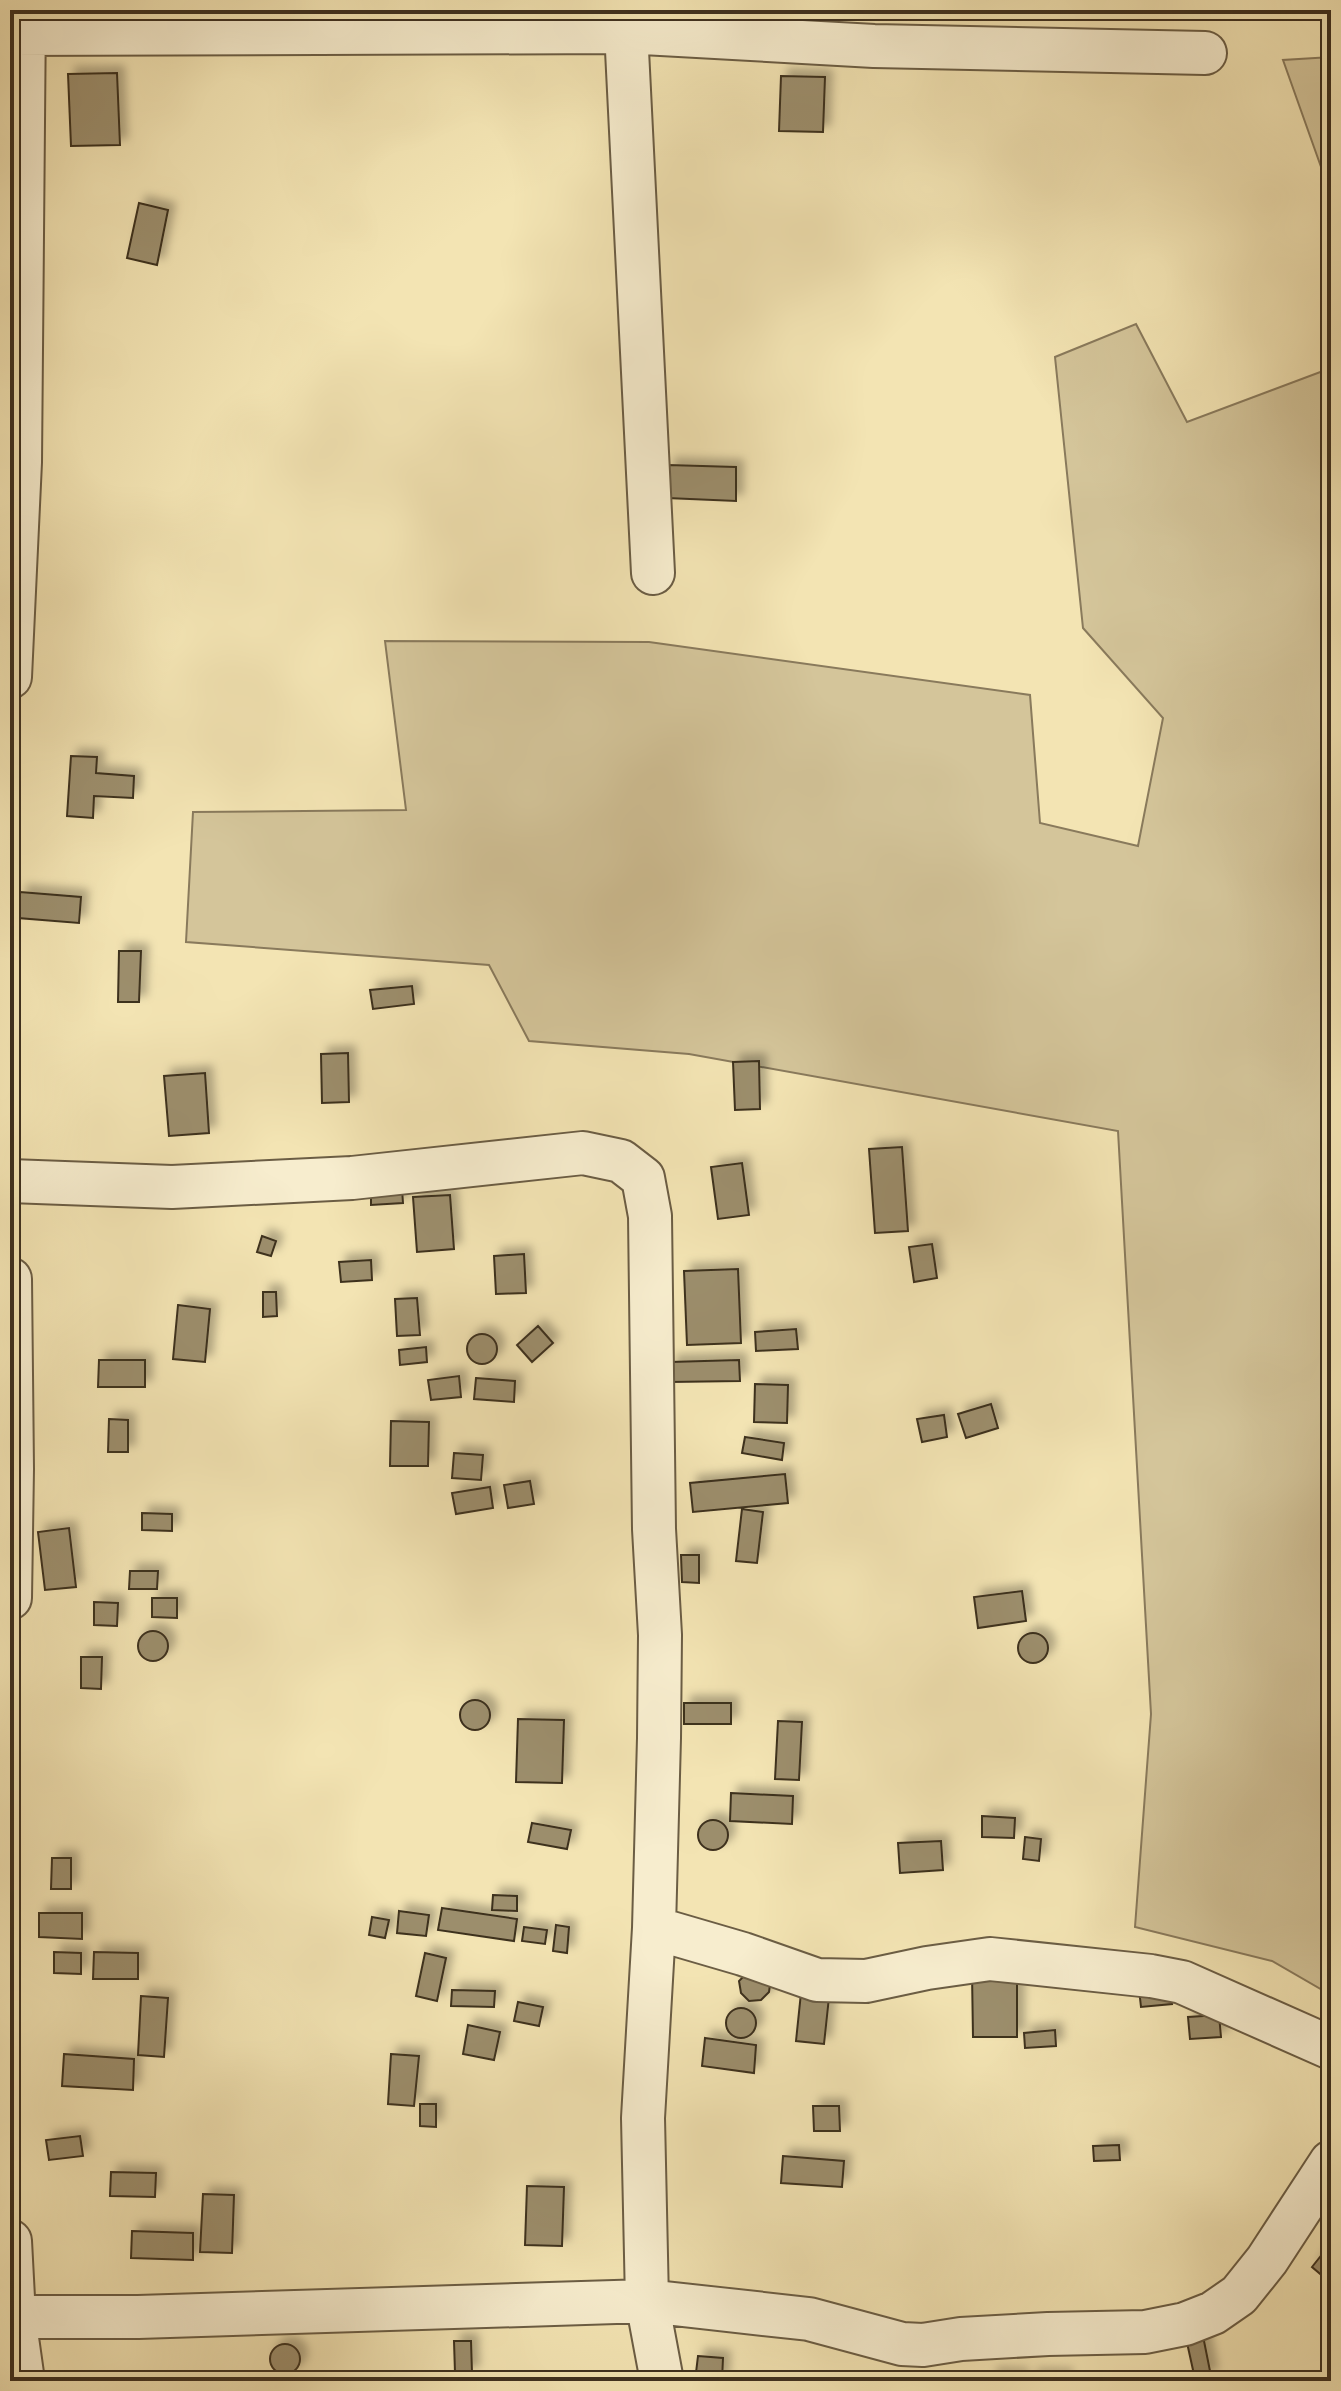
<svg xmlns="http://www.w3.org/2000/svg" width="1341" height="2391" font-family="Vollkorn,serif">
<defs>
<filter id="shadow"><feDropShadow dx="7" dy="-7" stdDeviation="4" flood-color="#0004"/></filter>
</defs>
<rect width="100%" height="100%" fill="#f3e4b3"/>
<filter id="stains"><feTurbulence type="fractalNoise" baseFrequency=".0025" numOctaves="4"/><feColorMatrix values="0 0 0 0 .2 0 0 0 0 .09 0 0 0 0 .02 0 0 0 .5 -.17"/></filter>
<radialGradient id="worn" r=".72"><stop offset=".6" stop-color="#630" stop-opacity="0"/><stop offset="1" stop-color="#630" stop-opacity=".3"/></radialGradient>
<path fill="#d4c59a" stroke="#897a5c" stroke-width="2" d="M 1331,57 L 1331,195 L 1283,60 Z
M 1136,324 L 1187,422 L 1331,368 L 1331,1995 L 1272,1961 L 1135,1927 L 1151,1714 L 1118,1131 L 689,1054 L 529,1041 L 489,965 L 186,942 L 193,812 L 406,810 L 385,641 L 649,642 L 1030,695 L 1040,823 L 1138,846 L 1163,718 L 1083,628 L 1055,357 Z"/>
<path fill="#9c8e6c" stroke="#3e301f" stroke-width="2" filter="url(#shadow)" d="M 117,73 L 120,145 L 71,146 L 68,74 Z
M 781,76 L 825,77 L 823,132 L 779,131 Z
M 139,203 L 168,210 L 157,265 L 127,258 Z
M 668,465 L 736,467 L 736,501 L 667,498 Z
M 71,756 L 97,757 L 96,773 L 134,776 L 133,798 L 94,796 L 93,818 L 67,816 Z
M 20,892 L 81,897 L 79,923 L 18,918 Z
M 119,951 L 141,951 L 139,1002 L 118,1002 Z
M 412,986 L 414,1004 L 373,1009 L 370,990 Z
M 348,1053 L 349,1102 L 322,1103 L 321,1054 Z
M 759,1061 L 760,1109 L 735,1110 L 733,1062 Z
M 205,1073 L 209,1133 L 169,1136 L 164,1076 Z
M 902,1147 L 908,1231 L 875,1233 L 869,1149 Z
M 742,1163 L 749,1215 L 718,1219 L 711,1167 Z
M 402,1189 L 403,1203 L 371,1205 L 371,1190 Z
M 450,1195 L 454,1249 L 417,1252 L 413,1197 Z
M 262,1236 L 276,1241 L 271,1256 L 257,1252 Z
M 932,1244 L 937,1278 L 914,1282 L 909,1247 Z
M 524,1254 L 526,1293 L 496,1294 L 494,1256 Z
M 371,1260 L 372,1280 L 341,1282 L 339,1262 Z
M 738,1269 L 741,1343 L 687,1345 L 684,1271 Z
M 263,1292 L 276,1292 L 277,1316 L 263,1317 Z
M 417,1298 L 420,1335 L 397,1336 L 395,1299 Z
M 178,1305 L 210,1309 L 205,1362 L 173,1359 Z
M 538,1326 L 553,1343 L 532,1362 L 517,1345 Z
M 796,1329 L 798,1349 L 756,1351 L 755,1332 Z
M467 1349a15 15 0 1 1 30 0a15 15 0 1 1-30 0Z
M 426,1347 L 427,1362 L 400,1365 L 399,1350 Z
M 99,1360 L 145,1360 L 145,1387 L 98,1387 Z
M 739,1360 L 740,1381 L 670,1382 L 670,1362 Z
M 459,1376 L 461,1397 L 431,1400 L 428,1380 Z
M 476,1378 L 515,1381 L 514,1402 L 474,1399 Z
M 755,1384 L 788,1385 L 787,1423 L 754,1422 Z
M 991,1404 L 998,1428 L 966,1438 L 958,1414 Z
M 944,1415 L 947,1437 L 922,1442 L 917,1419 Z
M 109,1419 L 128,1420 L 128,1452 L 108,1452 Z
M 391,1421 L 429,1422 L 428,1466 L 390,1466 Z
M 745,1437 L 784,1443 L 782,1460 L 742,1453 Z
M 454,1453 L 483,1455 L 481,1480 L 452,1478 Z
M 785,1474 L 788,1503 L 693,1512 L 690,1483 Z
M 530,1481 L 534,1504 L 508,1508 L 504,1485 Z
M 490,1487 L 493,1508 L 456,1514 L 452,1493 Z
M 742,1509 L 763,1512 L 757,1563 L 736,1561 Z
M 142,1513 L 172,1514 L 172,1531 L 142,1530 Z
M 69,1528 L 76,1587 L 45,1590 L 38,1532 Z
M 681,1555 L 699,1555 L 699,1583 L 682,1582 Z
M 130,1571 L 158,1571 L 157,1589 L 129,1589 Z
M 1022,1591 L 1026,1621 L 978,1628 L 974,1597 Z
M 152,1598 L 177,1598 L 177,1618 L 152,1617 Z
M 94,1602 L 118,1603 L 117,1626 L 94,1625 Z
M138 1646a15 15 0 1 1 30 0a15 15 0 1 1-30 0Z
M1018 1648a15 15 0 1 1 30 0a15 15 0 1 1-30 0Z
M 81,1657 L 102,1657 L 101,1689 L 81,1688 Z
M460 1715a15 15 0 1 1 30 0a15 15 0 1 1-30 0Z
M 684,1703 L 731,1703 L 731,1724 L 684,1724 Z
M 518,1719 L 564,1720 L 562,1783 L 516,1782 Z
M 778,1721 L 802,1722 L 799,1780 L 775,1779 Z
M 731,1793 L 793,1796 L 792,1824 L 730,1821 Z
M 982,1816 L 1015,1818 L 1014,1838 L 982,1837 Z
M698 1835a15 15 0 1 1 30 0a15 15 0 1 1-30 0Z
M 532,1823 L 571,1830 L 567,1849 L 528,1842 Z
M 1025,1837 L 1041,1839 L 1039,1861 L 1023,1859 Z
M 941,1841 L 943,1870 L 900,1873 L 898,1843 Z
M 52,1858 L 71,1858 L 71,1889 L 51,1889 Z
M 493,1895 L 517,1896 L 517,1911 L 492,1910 Z
M 442,1908 L 517,1919 L 514,1941 L 438,1930 Z
M 399,1911 L 429,1915 L 426,1936 L 397,1933 Z
M 39,1913 L 82,1913 L 82,1939 L 39,1937 Z
M 372,1917 L 389,1920 L 385,1938 L 369,1935 Z
M 556,1925 L 569,1927 L 567,1953 L 553,1951 Z
M 524,1927 L 547,1930 L 545,1944 L 522,1941 Z
M 54,1952 L 81,1953 L 81,1974 L 54,1973 Z
M 94,1952 L 138,1953 L 138,1979 L 93,1979 Z
M 425,1953 L 446,1958 L 437,2001 L 416,1996 Z
M 1017,1972 L 1017,2037 L 973,2037 L 972,1973 Z
M 747,1973 L 770,1985 L 769,1992 L 761,2000 L 749,2001 L 741,1993 L 739,1981 Z
M 1170,1987 L 1172,2004 L 1141,2007 L 1139,1989 Z
M 452,1990 L 495,1991 L 494,2007 L 451,2006 Z
M 801,1993 L 829,1997 L 824,2044 L 796,2041 Z
M 141,1996 L 168,1998 L 164,2057 L 138,2055 Z
M 518,2002 L 543,2007 L 539,2026 L 514,2021 Z
M726 2023a15 15 0 1 1 30 0a15 15 0 1 1-30 0Z
M 1219,2015 L 1221,2037 L 1190,2039 L 1188,2017 Z
M 468,2025 L 500,2032 L 494,2060 L 463,2054 Z
M 1055,2030 L 1056,2046 L 1025,2048 L 1024,2033 Z
M 705,2038 L 756,2045 L 754,2073 L 702,2066 Z
M 64,2054 L 134,2059 L 133,2090 L 62,2086 Z
M 391,2054 L 419,2056 L 414,2106 L 388,2104 Z
M 420,2104 L 436,2104 L 436,2127 L 420,2126 Z
M 813,2106 L 839,2106 L 840,2131 L 814,2131 Z
M 80,2136 L 83,2156 L 49,2160 L 46,2140 Z
M 1119,2145 L 1120,2160 L 1094,2161 L 1093,2146 Z
M 783,2156 L 844,2161 L 842,2187 L 781,2183 Z
M 111,2172 L 156,2173 L 155,2197 L 110,2196 Z
M 527,2186 L 564,2187 L 562,2246 L 525,2245 Z
M 203,2194 L 234,2195 L 232,2253 L 200,2252 Z
M 132,2231 L 193,2233 L 193,2260 L 131,2258 Z
M 1331,2243 L 1331,2283 L 1312,2267 Z
M 1201,2326 L 1211,2376 L 1195,2379 L 1184,2329 Z
M 454,2341 L 471,2341 L 472,2373 L 455,2373 Z
M270 2359a15 15 0 1 1 30 0a15 15 0 1 1-30 0Z
M 698,2356 L 723,2358 L 722,2381 L 695,2381 Z
M 991,2375 L 1021,2376 L 1021,2381 L 990,2381 Z
M 1031,2376 L 1065,2376 L 1065,2381 L 1031,2381 Z"/>
<g fill="none" stroke-linecap="round" stroke-linejoin="round">
<defs>
<path id="minor" d="M 625,10 L 653,573
M 10,34 L 625,32 L 874,46 L 1205,53
M 10,677 L 20,462 L 24,10
M 10,1181 L 172,1187 L 352,1178 L 583,1153 L 621,1161 L 643,1178 L 650,1216 L 654,1529 L 660,1635 L 659,1738 L 654,1928 L 643,2118 L 647,2301 L 662,2381
M 10,1279 L 12,1469 L 10,1598
M 654,1928 L 743,1954 L 817,1980 L 866,1981 L 927,1968 L 990,1959 L 1151,1976 L 1182,1982 L 1331,2048
M 10,2241 L 14,2317 L 23,2381
M 10,2317 L 138,2317 L 647,2301 L 809,2319 L 902,2344 L 923,2345 L 961,2339 L 1048,2334 L 1145,2332 L 1185,2324 L 1213,2313 L 1239,2295 L 1267,2260 L 1331,2162"/>
</defs>
<use href="#minor" stroke="#6b5d44" stroke-width="46"/>
<use href="#minor" stroke="#f7edce" stroke-width="42"/>
</g>
<rect width="1341" height="2391" fill="none" stroke="#f3e4b3" stroke-width="40"/>
<rect x="12" y="12" width="1317" height="2367" fill="none" stroke="#3e301f" stroke-width="4"/>
<rect x="20" y="20" width="1301" height="2351" fill="none" stroke="#3e301f" stroke-width="2"/>
<rect width="100%" height="100%" filter="url(#stains)"/>
<rect width="100%" height="100%" fill="url(#worn)"/>
</svg>
